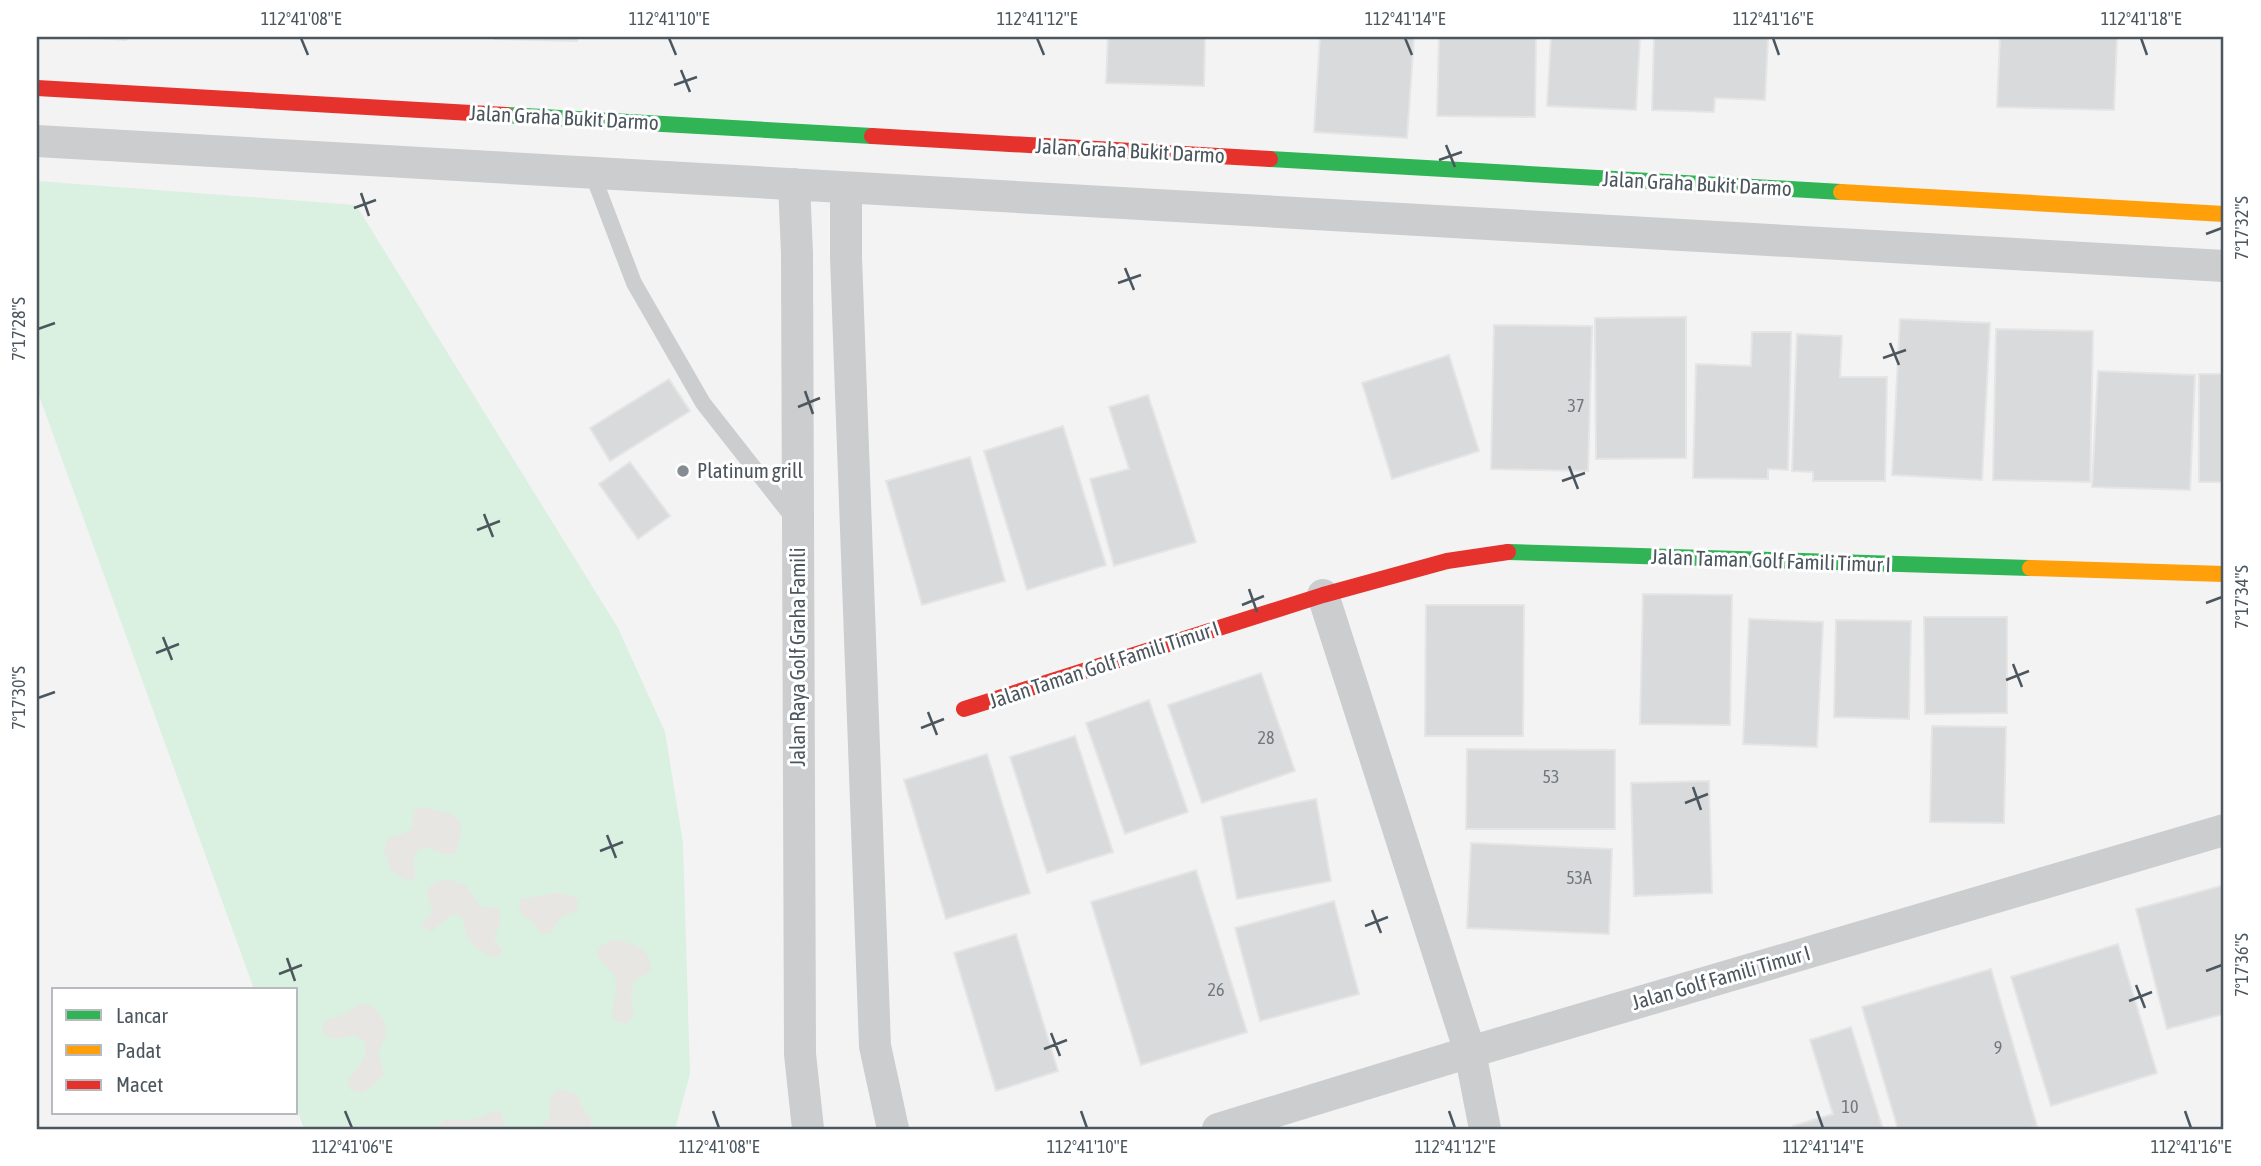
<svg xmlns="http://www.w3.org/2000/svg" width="2261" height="1166" font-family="'Asap Condensed',sans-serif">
<rect width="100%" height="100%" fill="#f3f3f3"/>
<path fill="#daf0e1" d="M 37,181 L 356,205 L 618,628 L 665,732 L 683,843 L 690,1074 L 675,1129 L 304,1129 L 296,1106 L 296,989 L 254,989 L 37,390 Z"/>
<path fill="#e7e6e2" d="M 429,808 C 439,811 461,813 461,827 C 461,835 458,843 457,850 L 455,854 L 446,855 L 427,847 L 416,852 L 414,860 L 415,878 L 408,882 L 391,871 L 384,850 L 388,838 L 405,833 L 412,829 L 413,811 L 416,809 Z
M 442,879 L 454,881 L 466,886 L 480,906 L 498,908 L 500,911 L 500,924 L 494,940 L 502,949 L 501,957 C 487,958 473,948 467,936 C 464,931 466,922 462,918 C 460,914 455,915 451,915 L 431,932 L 424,928 L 422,924 L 433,912 L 427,896 L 428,888 Z
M 557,893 L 573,896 L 578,902 L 577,911 L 562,916 L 549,934 L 541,934 L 532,921 L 524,917 L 519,910 L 520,899 Z
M 612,940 C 629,941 654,949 651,971 L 634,981 C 634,982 631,993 631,994 C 630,1007 639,1014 626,1024 L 618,1022 L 612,1016 C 612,1002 620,990 614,976 C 610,968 601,963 596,954 L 600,946 Z
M 362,1003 C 377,1005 389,1023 385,1038 C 383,1043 380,1049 378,1054 L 384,1073 L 373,1086 L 362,1093 L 350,1090 L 348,1081 C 356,1067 370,1060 364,1041 L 354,1035 L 337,1039 L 325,1036 L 322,1028 L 325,1021 L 344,1014 Z
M 562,1089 L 578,1095 L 582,1107 L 591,1119 L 591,1129 L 539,1129 L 550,1117 C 550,1105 547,1091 562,1089 Z
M 497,1111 L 501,1112 L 505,1124 L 505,1129 L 435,1129 C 450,1113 453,1122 471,1120 C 478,1119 488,1113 497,1111 Z"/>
<path fill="#d9dadb" stroke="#e5e5e6" stroke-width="2" d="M 77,37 L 127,37 L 126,40 Z
M 495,37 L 578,37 L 577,41 L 495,39 Z
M 1108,37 L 1205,37 L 1204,86 L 1106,83 Z
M 1320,37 L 1414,37 L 1407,138 L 1314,132 Z
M 1439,37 L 1536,37 L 1535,117 L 1437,116 Z
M 1551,37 L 1640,37 L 1636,110 L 1547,106 Z
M 1654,37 L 1768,37 L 1765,100 L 1715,98 L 1714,112 L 1652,110 Z
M 2000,37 L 2117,37 L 2114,110 L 1997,107 Z
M 1686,317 L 1686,458 L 1596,459 L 1595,318 Z
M 1900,319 L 1990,323 L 1982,480 L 1892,475 Z
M 1494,325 L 1592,326 L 1588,471 L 1491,469 Z
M 1996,329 L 2093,331 L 2090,482 L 1993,480 Z
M 1752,332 L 1791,332 L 1788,470 L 1768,469 L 1768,479 L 1693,478 L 1696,364 L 1751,366 Z
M 1797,334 L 1842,336 L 1840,377 L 1887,377 L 1885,481 L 1813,481 L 1813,472 L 1792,471 Z
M 1449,355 L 1479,451 L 1392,479 L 1362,383 Z
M 2098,371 L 2195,375 L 2190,490 L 2092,487 Z
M 2199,374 L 2224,374 L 2224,482 L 2199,482 Z
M 669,379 L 690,411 L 610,461 L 590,428 Z
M 1148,395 L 1196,542 L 1114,566 L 1090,479 L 1129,469 L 1109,407 Z
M 1063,426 L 1106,565 L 1027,590 L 984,451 Z
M 970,457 L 1005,581 L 922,605 L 886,481 Z
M 630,462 L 670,516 L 638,539 L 599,484 Z
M 1643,594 L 1732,595 L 1730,725 L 1640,724 Z
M 1426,605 L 1524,605 L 1523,736 L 1425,736 Z
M 1924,617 L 2007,617 L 2007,713 L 1925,714 Z
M 1749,619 L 1823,622 L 1817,747 L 1743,744 Z
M 1836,620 L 1911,621 L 1909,719 L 1834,717 Z
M 1261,673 L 1295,771 L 1202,803 L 1168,705 Z
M 1149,700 L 1188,812 L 1125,834 L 1086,723 Z
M 1932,726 L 2006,727 L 2004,823 L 1930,822 Z
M 1075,736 L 1113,852 L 1047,873 L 1010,757 Z
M 1467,749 L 1615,750 L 1615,829 L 1466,829 Z
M 987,754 L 1030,893 L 946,919 L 904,780 Z
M 1709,781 L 1712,893 L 1634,896 L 1631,783 Z
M 1316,799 L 1331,881 L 1237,899 L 1221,817 Z
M 1471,843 L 1612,849 L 1609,934 L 1467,928 Z
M 1196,870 L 1247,1032 L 1141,1065 L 1091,902 Z
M 2224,885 L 2224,1014 L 2167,1029 L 2136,909 Z
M 1334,901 L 1359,994 L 1260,1021 L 1235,928 Z
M 1016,934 L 1058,1071 L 996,1091 L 954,953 Z
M 2118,944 L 2157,1073 L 2051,1106 L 2011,977 Z
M 1991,969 L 2037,1126 L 2024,1129 L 1898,1129 L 1862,1007 Z
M 1851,1027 L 1883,1129 L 1794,1129 L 1793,1126 L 1833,1114 L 1810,1040 Z"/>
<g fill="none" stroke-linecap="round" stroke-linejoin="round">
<path stroke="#cbcdce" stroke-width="16" d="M 592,173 L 634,283 L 703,403 L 794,519"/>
<path stroke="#cbcdce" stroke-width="32" d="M 37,141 L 2224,266
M 794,184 L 797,253 L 800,1054 L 808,1129
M 846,188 L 846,257 L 875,1046 L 893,1129
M 1323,595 L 1470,1052 L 1485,1129
M 1218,1129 L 1470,1052 L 2224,830"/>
<path stroke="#30b455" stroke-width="16" d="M 506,115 L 872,136
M 1270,159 L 1841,192
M 1508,552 L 2030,568"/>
<path stroke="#ff9f0a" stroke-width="16" d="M 1841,192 L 2224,214
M 2030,568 L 2224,574"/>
<path stroke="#e5322d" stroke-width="16" d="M 37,88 L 506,115
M 872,136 L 1270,159
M 964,709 L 1323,595 L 1447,561 L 1508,552"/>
</g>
<path fill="none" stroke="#4b565e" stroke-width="2.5" d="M 301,38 L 308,55M 669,38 L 676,55M 1037,38 L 1044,55M 1405,38 L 1412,55M 1773,38 L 1779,55M 2141,38 L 2147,55M 681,70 L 690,92M 674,85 L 697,77M 1446,145 L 1455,167M 1439,160 L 1462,152M 361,193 L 369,216M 354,208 L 376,200M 2206,234 L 2222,228M 1125,268 L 1134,290M 1118,283 L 1141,275M 38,329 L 55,323M 1890,343 L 1899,365M 1883,358 L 1906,350M 805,391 L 813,414M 798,407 L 820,398M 1569,466 L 1578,489M 1562,481 L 1585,473M 484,514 L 493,537M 477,530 L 500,521M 1249,589 L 1257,612M 2206,603 L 2222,597M 1242,605 L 1264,596M 163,637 L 172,660M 156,653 L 179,644M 2013,664 L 2022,687M 2006,680 L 2029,671M 38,698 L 55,692M 928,712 L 937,735M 921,728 L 944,719M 1693,787 L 1701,810M 1685,803 L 1708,794M 607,835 L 616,858M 600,851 L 623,842M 1372,910 L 1381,933M 1365,926 L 1388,917M 287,958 L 295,981M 2206,971 L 2222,965M 279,974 L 302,965M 2136,985 L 2145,1008M 2129,1001 L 2152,992M 1051,1033 L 1060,1056M 1044,1049 L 1067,1040M 345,1111 L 352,1128M 713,1111 L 719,1128M 1081,1111 L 1087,1128M 1449,1111 L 1455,1128M 1817,1111 L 1823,1128M 2185,1111 L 2191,1128"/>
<circle fill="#868d92" stroke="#fff" stroke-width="2.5" cx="683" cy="471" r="7"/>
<g text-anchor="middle" stroke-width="6" stroke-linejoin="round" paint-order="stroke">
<g font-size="18" fill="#70787e">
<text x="1576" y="412">37</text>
<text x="1266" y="744">28</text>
<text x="1551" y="783">53</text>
<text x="1579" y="884">53A</text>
<text x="1216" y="996">26</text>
<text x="1998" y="1054">9</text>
<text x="1850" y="1113">10</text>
</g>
<g font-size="21" fill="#4b565e" stroke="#fff">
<text transform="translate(564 118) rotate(3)" y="7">Jalan Graha Bukit Darmo</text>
<text transform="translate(1130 151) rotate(3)" y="7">Jalan Graha Bukit Darmo</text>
<text transform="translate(1697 184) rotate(3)" y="7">Jalan Graha Bukit Darmo</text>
<text transform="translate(1771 561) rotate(2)" y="7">Jalan Taman Golf Famili Timur I</text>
<text transform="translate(798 657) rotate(-90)" y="7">Jalan Raya Golf Graha Famili</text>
<text transform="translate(1104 665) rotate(-18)" y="7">Jalan Taman Golf Famili Timur I</text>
<text transform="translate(1721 978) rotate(-16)" y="7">Jalan Golf Famili Timur I</text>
</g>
<g font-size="21" fill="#4b565e" stroke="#fff" text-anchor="start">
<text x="697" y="478">Platinum grill</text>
</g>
</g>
<rect width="2261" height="1166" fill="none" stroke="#ffffff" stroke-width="77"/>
<rect x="52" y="988" width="245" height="126" fill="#ffffff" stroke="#b7bbbf" stroke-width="2"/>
<rect x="66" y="1010" width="35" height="10" fill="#30b455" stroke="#b7bbbf" stroke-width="2"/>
<text x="116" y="1023" font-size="21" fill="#4b565e">Lancar</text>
<rect x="66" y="1045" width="35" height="10" fill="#ff9f0a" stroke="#b7bbbf" stroke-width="2"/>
<text x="116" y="1058" font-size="21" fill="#4b565e">Padat</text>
<rect x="66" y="1080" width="35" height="10" fill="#e5322d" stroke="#b7bbbf" stroke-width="2"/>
<text x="116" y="1092" font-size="21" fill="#4b565e">Macet</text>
<rect x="38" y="38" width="2184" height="1090" fill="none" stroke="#4b565e" stroke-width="2.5"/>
<g font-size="18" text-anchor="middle" fill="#4b565e">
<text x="301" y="25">112°41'08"E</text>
<text x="669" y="25">112°41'10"E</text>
<text x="1037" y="25">112°41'12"E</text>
<text x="1405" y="25">112°41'14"E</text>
<text x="1773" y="25">112°41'16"E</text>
<text x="2141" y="25">112°41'18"E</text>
<text transform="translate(2242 228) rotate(-90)" y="6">7°17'32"S</text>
<text transform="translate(19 329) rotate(-90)" y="6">7°17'28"S</text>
<text transform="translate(2242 597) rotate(-90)" y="6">7°17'34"S</text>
<text transform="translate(19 698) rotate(-90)" y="6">7°17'30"S</text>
<text transform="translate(2242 965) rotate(-90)" y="6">7°17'36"S</text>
<text x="352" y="1153">112°41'06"E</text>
<text x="719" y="1153">112°41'08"E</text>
<text x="1087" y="1153">112°41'10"E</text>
<text x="1455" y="1153">112°41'12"E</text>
<text x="1823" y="1153">112°41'14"E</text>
<text x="2191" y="1153">112°41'16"E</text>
</g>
</svg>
